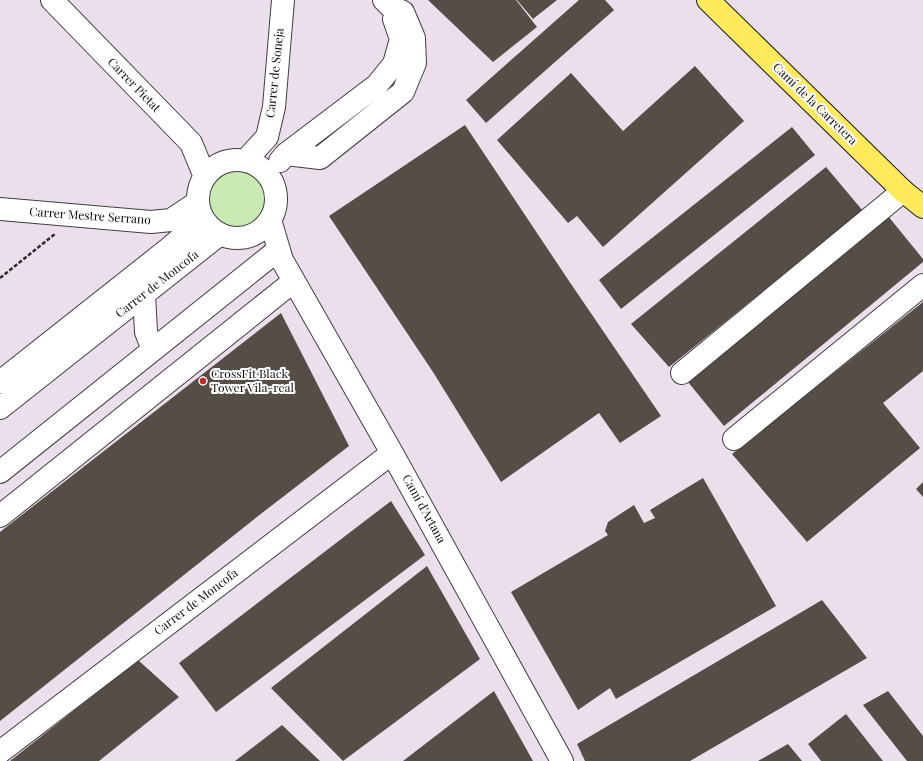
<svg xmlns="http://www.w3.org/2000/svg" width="923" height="761" font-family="'Playfair Display',serif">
<rect width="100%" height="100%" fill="#fffdea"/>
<path fill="#ebdfeb" d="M 0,0 L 923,0 L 923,761 L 0,761 Z"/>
<path fill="#c9eab3" d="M210 200a30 30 0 1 1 60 0a30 30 0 1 1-60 0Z"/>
<path fill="#554e47" d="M 428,0 L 516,0 L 537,27 L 493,62 Z
M 517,0 L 557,0 L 533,19 Z
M 579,0 L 605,0 L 614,10 L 486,123 L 466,100 Z
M 695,66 L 744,121 L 603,247 L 577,216 L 568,223 L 497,140 L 571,73 L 623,131 Z
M 465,125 L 569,281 L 661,416 L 620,443 L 599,413 L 501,482 L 433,372 L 329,216 Z
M 792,127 L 815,155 L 621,309 L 599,280 Z
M 826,167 L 863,211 L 669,367 L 631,324 Z
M 888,216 L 923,259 L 923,262 L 724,426 L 688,382 Z
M 923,302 L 923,371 L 883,403 L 920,448 L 807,542 L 732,454 Z
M 281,313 L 349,446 L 262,513 L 0,721 L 0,532 Z
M 703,478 L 776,606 L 616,699 L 610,688 L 578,710 L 511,592 L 608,535 L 605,531 L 608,522 L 634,505 L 644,523 L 655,518 L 650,510 Z
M 923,482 L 923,497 L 916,489 Z
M 391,501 L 425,555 L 216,712 L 179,663 Z
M 427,566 L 480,659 L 343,761 L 271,688 Z
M 822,600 L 867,658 L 690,761 L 585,761 L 577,744 Z
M 138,660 L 179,697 L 99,761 L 10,761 Z
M 494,691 L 533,761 L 403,761 Z
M 888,691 L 923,736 L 923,761 L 907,761 L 863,705 Z
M 846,714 L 883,761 L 821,761 L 808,744 Z
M 282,725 L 320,761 L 235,761 Z
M 788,744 L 802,761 L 758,761 Z"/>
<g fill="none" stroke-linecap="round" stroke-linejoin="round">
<defs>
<path id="minor" d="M 52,0 L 191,143 L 205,177
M 286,154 L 320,158 L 403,92 L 415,63 L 414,38 L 403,12 L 390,6 L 384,0
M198 199a39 39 0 1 1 78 0a39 39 0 1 1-78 0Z
M 245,161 L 267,137 L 274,107 L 283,0
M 280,161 L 286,154 L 377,85 L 394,64 L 401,39 L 394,19
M 0,209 L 151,222 L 171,220 L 198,202
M 270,220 L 282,260 L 392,453 L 562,761
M 144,294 L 146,332 L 153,350
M 682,373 L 903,191
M 0,382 L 167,250 L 203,219
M 0,408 L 220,234
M 734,439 L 923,285
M 0,472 L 273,254
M 0,516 L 294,281
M 0,752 L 392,453"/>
<path id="major" d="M 708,0 L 903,191 L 923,207"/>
</defs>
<use href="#minor" stroke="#3f3f3f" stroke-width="24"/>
<use href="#major" stroke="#1d1d1d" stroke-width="24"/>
<path stroke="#2e2e2e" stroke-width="2.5" stroke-dasharray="4 2" stroke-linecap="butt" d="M 0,278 L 56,233"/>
<use href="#minor" stroke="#fff" stroke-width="22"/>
<use href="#major" stroke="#feea5b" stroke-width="22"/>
</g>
<circle fill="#c02a1f" stroke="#fff" stroke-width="1.5" cx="203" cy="381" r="4"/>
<g text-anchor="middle" stroke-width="4" stroke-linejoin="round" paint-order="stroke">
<g font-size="12" fill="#0c0c0c" stroke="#fff">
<text transform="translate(275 73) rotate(-84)" y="4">Carrer de Soneja</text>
<text transform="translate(134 85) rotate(46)" y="4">Carrer Pietat</text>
<text transform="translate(815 104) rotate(44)" y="4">Camí de la Carretera</text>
<text transform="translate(90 216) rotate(4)" y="4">Carrer Mestre Serrano</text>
<text transform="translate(157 284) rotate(-38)" y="4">Carrer de Moncofa</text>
<text transform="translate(424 509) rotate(61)" y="4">Camí d'Artana</text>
<text transform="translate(196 602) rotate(-37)" y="4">Carrer de Moncofa</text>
</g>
<g font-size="12" fill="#0c0c0c" stroke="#fff" text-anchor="start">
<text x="211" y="378">CrossFit Black<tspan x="211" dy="14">Tower Vila-real</tspan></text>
</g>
</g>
</svg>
